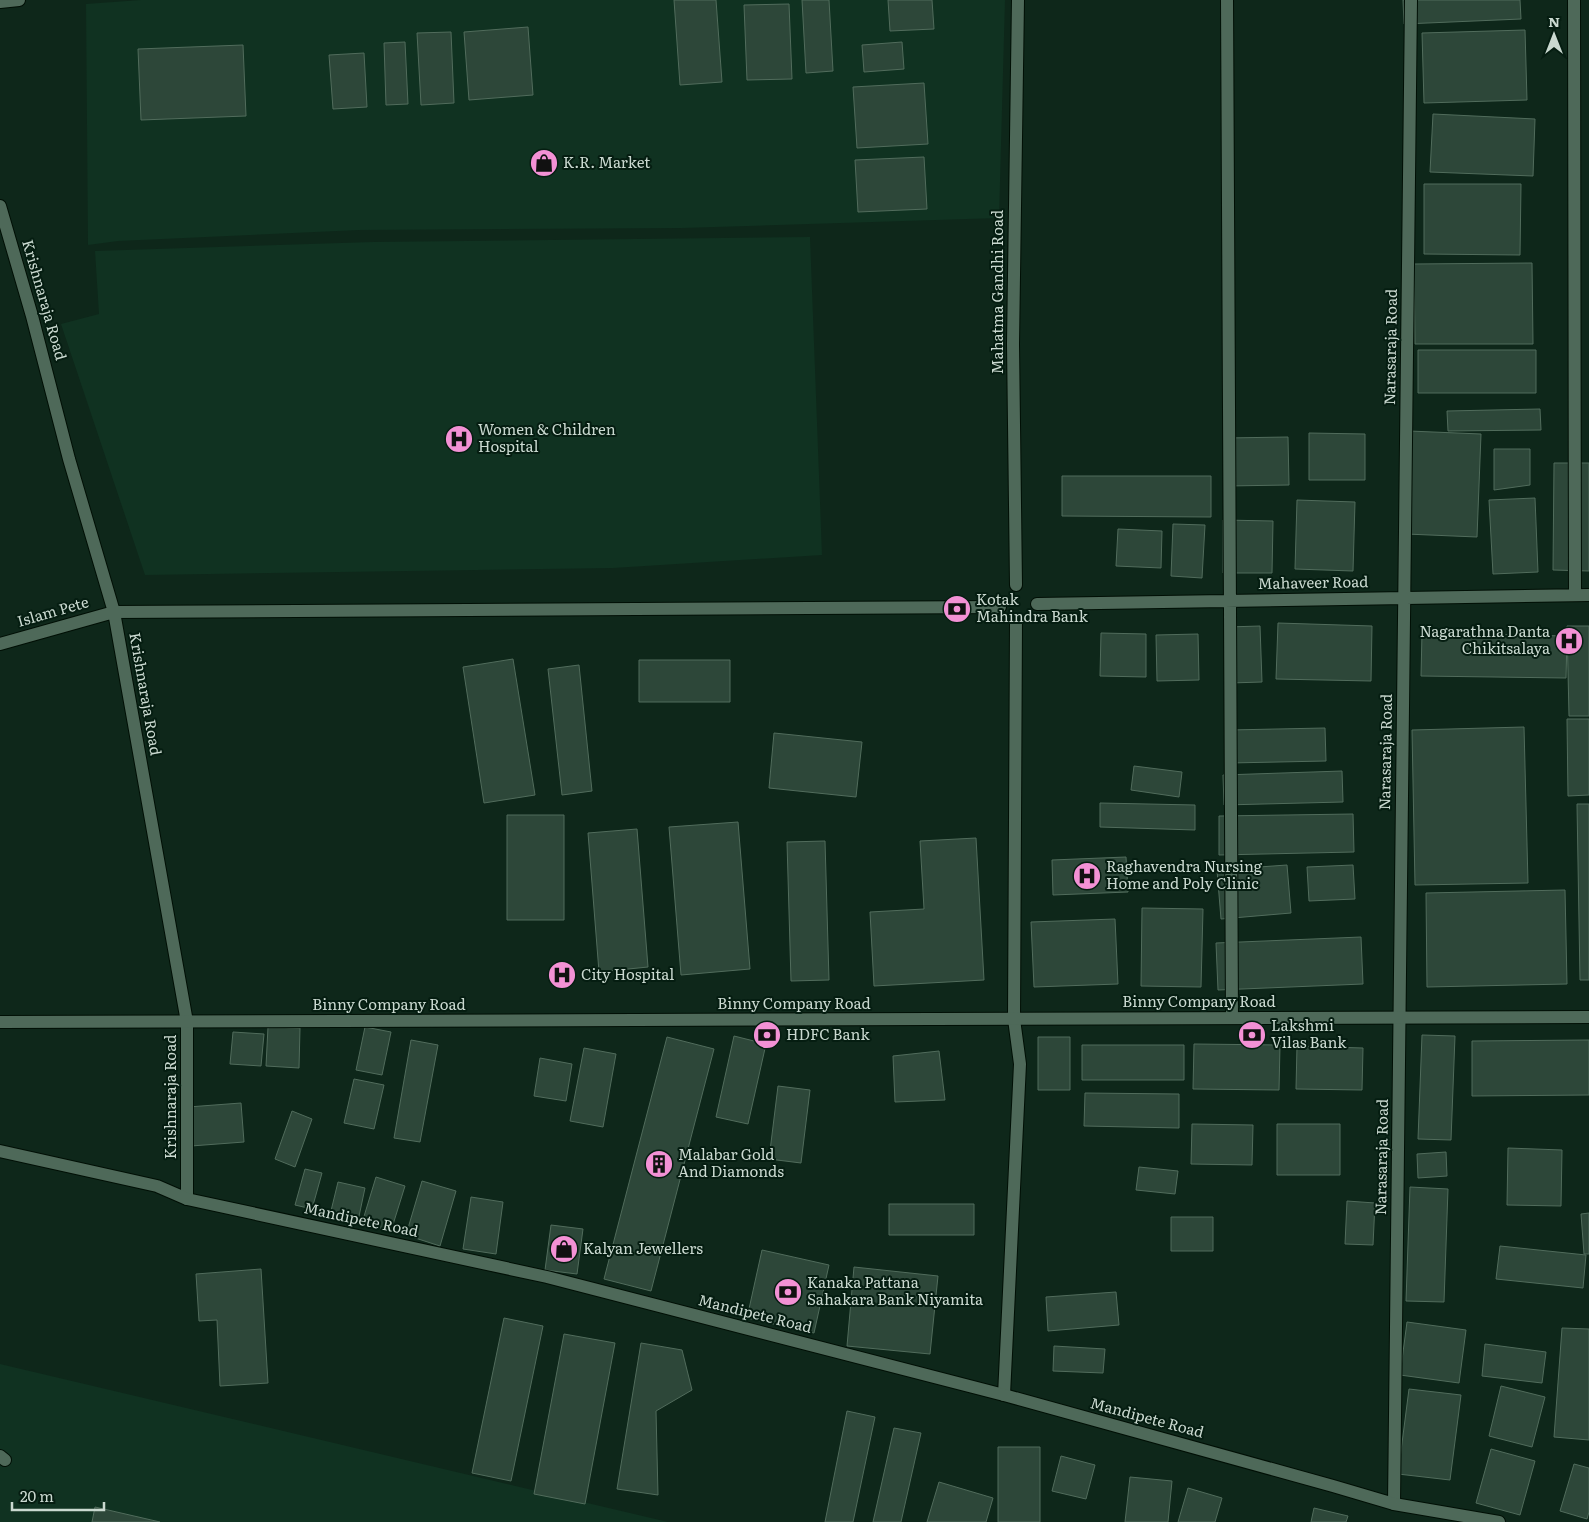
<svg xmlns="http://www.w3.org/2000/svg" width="1589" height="1522" font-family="Literata,serif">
<rect width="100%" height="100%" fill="#0e271a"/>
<path fill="#103221" d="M 141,0 L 1005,0 L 999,218 L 682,228 L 359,230 L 118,241 L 88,245 L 86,4 Z
M 810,237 L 822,555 L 613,568 L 145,575 L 61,324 L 99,314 L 95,251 L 373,242 Z
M 0,1364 L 668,1522 L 0,1522 Z"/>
<path fill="#2d4739" stroke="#516c5c" d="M 674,0 L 716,0 L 722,82 L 680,85 Z
M 802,0 L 829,0 L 833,71 L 806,73 Z
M 888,0 L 932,0 L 934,29 L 890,31 Z
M 1403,0 L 1520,0 L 1521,19 L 1404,24 Z
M 789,4 L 792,79 L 747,80 L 744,5 Z
M 528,27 L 533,95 L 469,100 L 464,32 Z
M 1525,30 L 1527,100 L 1424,103 L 1422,33 Z
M 451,32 L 454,103 L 421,105 L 417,33 Z
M 405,42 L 408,104 L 386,105 L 384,43 Z
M 902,42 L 904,69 L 864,72 L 862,45 Z
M 243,45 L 246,116 L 141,120 L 138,49 Z
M 364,53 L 367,107 L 333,109 L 329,55 Z
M 924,83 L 928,144 L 857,148 L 853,87 Z
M 1433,114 L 1535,119 L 1533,176 L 1430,172 Z
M 924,157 L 927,209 L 858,212 L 855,160 Z
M 1424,184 L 1521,184 L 1520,255 L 1424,254 Z
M 1532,263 L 1533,344 L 1415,344 L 1414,264 Z
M 1418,350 L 1536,350 L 1536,393 L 1418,393 Z
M 1540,409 L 1541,430 L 1448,431 L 1447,411 Z
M 1409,431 L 1481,434 L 1477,537 L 1406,534 Z
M 1309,433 L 1365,434 L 1365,480 L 1309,480 Z
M 1288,437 L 1289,485 L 1227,486 L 1226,438 Z
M 1494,449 L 1530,449 L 1530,485 L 1494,490 Z
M 1554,463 L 1589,463 L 1589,571 L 1553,570 Z
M 1062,476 L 1211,476 L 1211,517 L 1062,516 Z
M 1535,498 L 1538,572 L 1493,574 L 1489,500 Z
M 1297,500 L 1355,502 L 1353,571 L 1295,569 Z
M 1223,520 L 1273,521 L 1272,573 L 1223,573 Z
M 1173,524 L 1205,525 L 1202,578 L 1171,576 Z
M 1118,529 L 1162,531 L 1161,568 L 1116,566 Z
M 1278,623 L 1372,626 L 1371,681 L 1276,679 Z
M 1260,626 L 1262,682 L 1230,683 L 1227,627 Z
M 1567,626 L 1589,626 L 1589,716 L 1569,716 Z
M 1101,633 L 1146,634 L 1146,677 L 1100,676 Z
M 1422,633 L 1567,636 L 1566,678 L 1421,676 Z
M 1198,634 L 1199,680 L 1157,681 L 1156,635 Z
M 513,659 L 535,795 L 484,803 L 463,667 Z
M 639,660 L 730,660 L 730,702 L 639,702 Z
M 579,665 L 592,791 L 562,795 L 548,669 Z
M 1567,719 L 1589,719 L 1589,795 L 1568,796 Z
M 1524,727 L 1528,883 L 1415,885 L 1412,730 Z
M 1325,728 L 1326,761 L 1230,763 L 1229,730 Z
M 774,733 L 862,742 L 856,797 L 769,788 Z
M 1134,766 L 1182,772 L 1179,797 L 1131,790 Z
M 1342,771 L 1343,802 L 1224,805 L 1223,775 Z
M 1100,803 L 1195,805 L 1195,830 L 1100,827 Z
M 1577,804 L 1589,804 L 1589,980 L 1580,980 Z
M 1353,814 L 1354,852 L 1219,855 L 1219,816 Z
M 507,815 L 564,815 L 564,920 L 507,920 Z
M 738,822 L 750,969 L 681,975 L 669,827 Z
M 637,829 L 648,967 L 599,972 L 588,833 Z
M 976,838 L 984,980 L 874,986 L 870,912 L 924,909 L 920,841 Z
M 825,841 L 829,980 L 791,981 L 787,842 Z
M 1126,857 L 1128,892 L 1053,895 L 1052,860 Z
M 1287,865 L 1291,913 L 1221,919 L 1217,870 Z
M 1353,865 L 1355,899 L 1309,901 L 1307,867 Z
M 1565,890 L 1567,984 L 1427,987 L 1426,893 Z
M 1142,908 L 1203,909 L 1201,987 L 1141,986 Z
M 1115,919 L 1118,984 L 1034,987 L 1031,922 Z
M 1361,937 L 1363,984 L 1218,990 L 1216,943 Z
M 268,1027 L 300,1028 L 299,1068 L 266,1066 Z
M 365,1027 L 391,1032 L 382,1075 L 356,1070 Z
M 233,1032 L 264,1034 L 261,1066 L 230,1064 Z
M 1422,1035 L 1455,1036 L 1451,1140 L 1418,1139 Z
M 734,1036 L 766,1044 L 748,1124 L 716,1117 Z
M 667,1037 L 714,1049 L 651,1291 L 604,1279 Z
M 1038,1037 L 1070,1037 L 1070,1090 L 1038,1090 Z
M 411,1040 L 438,1045 L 420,1142 L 394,1138 Z
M 1589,1040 L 1589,1095 L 1472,1096 L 1472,1041 Z
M 1194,1044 L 1280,1045 L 1279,1090 L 1193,1089 Z
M 1082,1045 L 1184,1045 L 1184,1080 L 1082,1080 Z
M 1297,1046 L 1363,1048 L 1362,1090 L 1296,1089 Z
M 584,1048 L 616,1054 L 603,1127 L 570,1121 Z
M 939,1051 L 945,1100 L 895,1102 L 893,1056 Z
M 540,1058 L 572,1064 L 566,1101 L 534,1096 Z
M 354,1079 L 384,1085 L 374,1129 L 344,1123 Z
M 778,1086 L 810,1090 L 801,1163 L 769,1159 Z
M 1085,1093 L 1179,1094 L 1179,1128 L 1084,1126 Z
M 241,1103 L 244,1142 L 191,1146 L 188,1107 Z
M 292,1111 L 312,1119 L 295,1167 L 275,1159 Z
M 1192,1124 L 1253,1125 L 1252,1165 L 1191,1164 Z
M 1277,1124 L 1340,1124 L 1340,1175 L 1277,1175 Z
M 1508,1148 L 1562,1150 L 1561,1206 L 1507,1205 Z
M 1446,1152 L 1447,1176 L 1418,1178 L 1417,1154 Z
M 1139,1167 L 1178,1171 L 1175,1194 L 1136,1190 Z
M 305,1169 L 322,1173 L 312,1209 L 295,1205 Z
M 376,1177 L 405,1186 L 391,1231 L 362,1223 Z
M 422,1181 L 456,1191 L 440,1246 L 406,1235 Z
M 338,1182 L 365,1188 L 358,1221 L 330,1215 Z
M 1410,1187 L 1448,1189 L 1444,1302 L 1406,1301 Z
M 471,1197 L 503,1202 L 496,1254 L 463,1249 Z
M 1347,1201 L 1375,1203 L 1373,1245 L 1345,1244 Z
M 889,1204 L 974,1204 L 974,1235 L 889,1235 Z
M 1589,1213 L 1589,1254 L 1584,1254 L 1581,1214 Z
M 1171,1217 L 1213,1217 L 1213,1251 L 1171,1251 Z
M 551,1225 L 583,1229 L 577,1274 L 545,1270 Z
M 1500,1246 L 1586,1255 L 1583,1288 L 1496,1279 Z
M 762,1250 L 829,1265 L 814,1333 L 747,1318 Z
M 854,1267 L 938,1276 L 930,1354 L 847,1346 Z
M 261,1269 L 268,1383 L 220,1386 L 217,1320 L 199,1321 L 196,1274 Z
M 1116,1292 L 1119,1325 L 1048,1331 L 1046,1297 Z
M 504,1318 L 543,1326 L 511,1481 L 472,1473 Z
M 1407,1322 L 1466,1330 L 1459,1383 L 1400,1375 Z
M 1562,1328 L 1589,1329 L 1589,1440 L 1554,1437 Z
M 564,1334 L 615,1343 L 585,1504 L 534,1494 Z
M 641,1343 L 682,1350 L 692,1390 L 656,1411 L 658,1495 L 617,1489 Z
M 1485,1344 L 1546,1352 L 1542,1383 L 1482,1376 Z
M 1054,1346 L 1105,1349 L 1103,1373 L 1053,1371 Z
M 1501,1386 L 1545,1397 L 1532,1447 L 1489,1436 Z
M 1409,1389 L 1461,1395 L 1450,1480 L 1398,1474 Z
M 847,1411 L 875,1417 L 853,1522 L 825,1522 Z
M 894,1428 L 921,1433 L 901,1522 L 873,1522 Z
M 998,1447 L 1040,1447 L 1040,1522 L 998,1522 Z
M 1491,1449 L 1535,1461 L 1520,1515 L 1476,1503 Z
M 1061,1456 L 1095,1465 L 1086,1499 L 1052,1491 Z
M 1574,1464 L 1589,1468 L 1589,1512 L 1587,1519 L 1560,1511 Z
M 1130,1477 L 1172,1481 L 1168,1522 L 1125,1522 Z
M 939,1482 L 993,1498 L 986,1522 L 927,1522 Z
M 1188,1488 L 1222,1498 L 1215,1522 L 1178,1522 Z
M 95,1507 L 160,1522 L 92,1522 Z
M 1314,1508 L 1348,1516 L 1346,1522 L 1311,1522 Z"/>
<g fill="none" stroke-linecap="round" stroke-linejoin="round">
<defs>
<path id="service" d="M 0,1456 L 5,1460"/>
<path id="minor" d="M 1227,0 L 1232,1018
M 1574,0 L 1575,595
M 0,2 L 19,0
M 0,206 L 32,316 L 69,459 L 114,612 L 187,1022 L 187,1199
M 1016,585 L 1013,344 L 1018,0
M 1037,604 L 1589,595
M 0,644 L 114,612 L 1000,607
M 1004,1395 L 1020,1064 L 1014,1019 L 1016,622
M 1394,1504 L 1411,0"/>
<path id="secondary" d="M 0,1022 L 1589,1017
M 0,1151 L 157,1186 L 187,1199 L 547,1277 L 1004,1395 L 1333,1486 L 1394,1504 L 1499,1522"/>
</defs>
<use href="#service" stroke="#000f05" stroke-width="14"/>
<use href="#minor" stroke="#000f05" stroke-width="14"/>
<use href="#secondary" stroke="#000f05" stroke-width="14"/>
<use href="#service" stroke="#4e6959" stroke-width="12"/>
<use href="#minor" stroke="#4e6959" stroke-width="12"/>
<use href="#secondary" stroke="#4e6959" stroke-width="12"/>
</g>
<defs>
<symbol id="shop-disc" viewBox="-11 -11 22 22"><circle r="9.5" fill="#f391d5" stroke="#051d11"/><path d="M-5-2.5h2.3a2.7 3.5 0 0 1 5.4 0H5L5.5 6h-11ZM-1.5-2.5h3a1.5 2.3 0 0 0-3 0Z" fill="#111"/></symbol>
<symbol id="hospital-disc" viewBox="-11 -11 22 22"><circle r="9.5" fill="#f391d5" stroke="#051d11"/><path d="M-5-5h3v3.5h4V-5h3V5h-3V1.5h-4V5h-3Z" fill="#111"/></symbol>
<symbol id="bank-disc" viewBox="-11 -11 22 22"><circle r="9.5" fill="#f391d5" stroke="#051d11"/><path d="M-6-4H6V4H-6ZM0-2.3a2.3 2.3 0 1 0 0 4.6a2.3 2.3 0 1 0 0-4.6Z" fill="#111"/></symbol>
<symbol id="building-disc" viewBox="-11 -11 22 22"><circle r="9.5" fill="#f391d5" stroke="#051d11"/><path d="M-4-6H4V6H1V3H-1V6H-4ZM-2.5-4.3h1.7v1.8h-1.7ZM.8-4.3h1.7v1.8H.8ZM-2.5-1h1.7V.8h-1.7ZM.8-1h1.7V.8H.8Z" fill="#111"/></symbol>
</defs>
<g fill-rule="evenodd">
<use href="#shop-disc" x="528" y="147" width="32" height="32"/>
<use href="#hospital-disc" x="443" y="423" width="32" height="32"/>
<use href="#bank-disc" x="941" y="593" width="32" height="32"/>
<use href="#hospital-disc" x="1553" y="625" width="32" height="32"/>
<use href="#hospital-disc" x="1071" y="860" width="32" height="32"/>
<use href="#hospital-disc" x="546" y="959" width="32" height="32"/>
<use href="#bank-disc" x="751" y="1019" width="32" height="32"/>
<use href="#bank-disc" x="1236" y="1019" width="32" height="32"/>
<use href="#building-disc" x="643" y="1148" width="32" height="32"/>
<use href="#shop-disc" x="548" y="1233" width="32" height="32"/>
<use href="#bank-disc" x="772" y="1276" width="32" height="32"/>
</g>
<g text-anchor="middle" stroke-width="4" stroke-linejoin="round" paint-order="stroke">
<g font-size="15" fill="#cad9d0" stroke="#051d11" text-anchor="start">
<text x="563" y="168">K.R. Market</text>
<text x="478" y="435">Women &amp; Children<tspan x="478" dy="17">Hospital</tspan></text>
<text x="976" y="605">Kotak<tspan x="976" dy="17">Mahindra Bank</tspan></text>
<text x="1550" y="637" text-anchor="end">Nagarathna Danta<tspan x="1550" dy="17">Chikitsalaya</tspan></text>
<text x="1106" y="872">Raghavendra Nursing<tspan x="1106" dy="17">Home and Poly Clinic</tspan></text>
<text x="581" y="980">City Hospital</text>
<text x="1271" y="1031">Lakshmi<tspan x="1271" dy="17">Vilas Bank</tspan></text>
<text x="786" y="1040">HDFC Bank</text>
<text x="678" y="1160">Malabar Gold<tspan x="678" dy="17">And Diamonds</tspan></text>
<text x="583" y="1254">Kalyan Jewellers</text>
<text x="807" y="1288">Kanaka Pattana<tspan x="807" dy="17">Sahakara Bank Niyamita</tspan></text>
</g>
<g font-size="15" fill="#cad9d0" stroke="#051d11">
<text transform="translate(998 292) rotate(-90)" y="5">Mahatma Gandhi Road</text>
<text transform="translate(44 300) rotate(74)" y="5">Krishnaraja Road</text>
<text transform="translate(1391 347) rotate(-89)" y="5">Narasaraja Road</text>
<text transform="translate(1313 583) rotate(-1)" y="5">Mahaveer Road</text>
<text transform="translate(53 612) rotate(-16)" y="5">Islam Pete</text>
<text transform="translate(145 694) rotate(80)" y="5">Krishnaraja Road</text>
<text transform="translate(1386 752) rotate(-89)" y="5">Narasaraja Road</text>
<text x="1199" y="1007">Binny Company Road</text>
<text x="794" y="1009">Binny Company Road</text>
<text x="389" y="1010">Binny Company Road</text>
<text transform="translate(171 1097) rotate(-90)" y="5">Krishnaraja Road</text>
<text transform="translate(1382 1157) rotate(-89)" y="5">Narasaraja Road</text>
<text transform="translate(361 1220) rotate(12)" y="5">Mandipete Road</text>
<text transform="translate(755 1314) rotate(14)" y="5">Mandipete Road</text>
<text transform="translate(1147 1418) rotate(15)" y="5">Mandipete Road</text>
</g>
</g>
<g transform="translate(1554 35)" stroke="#051d11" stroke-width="4" paint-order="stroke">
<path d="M0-4L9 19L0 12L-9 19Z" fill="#cad9d0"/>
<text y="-8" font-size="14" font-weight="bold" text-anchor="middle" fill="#cad9d0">N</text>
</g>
<path d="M12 1502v8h92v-8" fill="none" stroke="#cad9d0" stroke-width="2.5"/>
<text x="20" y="1502" font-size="15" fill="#cad9d0" stroke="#051d11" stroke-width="4" paint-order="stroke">20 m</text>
</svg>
